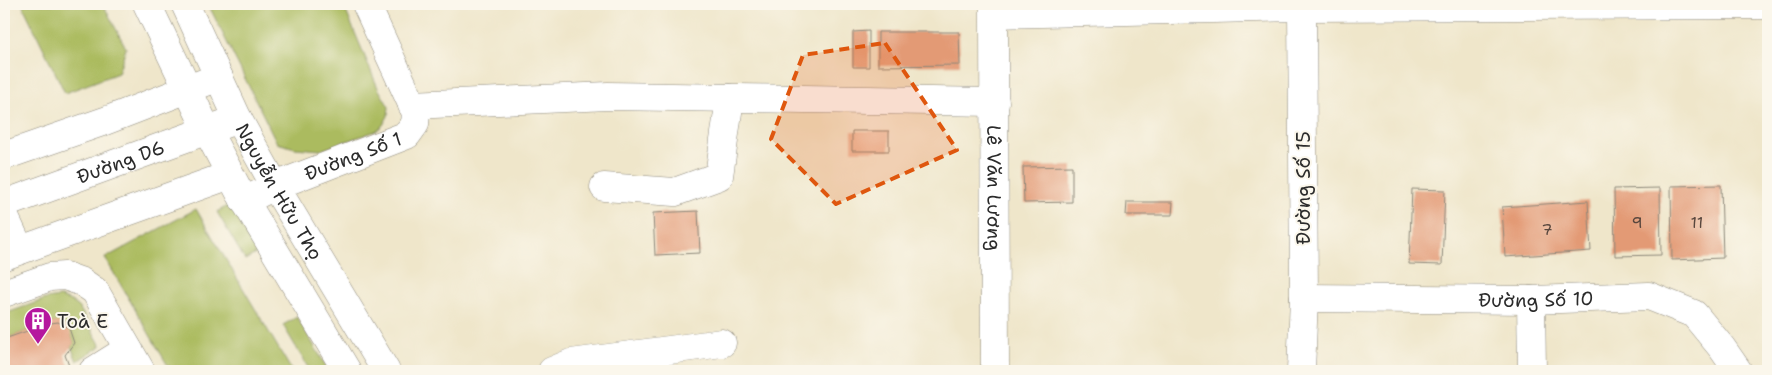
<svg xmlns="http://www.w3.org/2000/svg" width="1772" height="375" font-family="'Shantell Sans',sans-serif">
<rect width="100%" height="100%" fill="#fbf7ec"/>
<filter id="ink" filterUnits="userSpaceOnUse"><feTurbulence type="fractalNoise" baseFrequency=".02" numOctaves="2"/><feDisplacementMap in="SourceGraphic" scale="10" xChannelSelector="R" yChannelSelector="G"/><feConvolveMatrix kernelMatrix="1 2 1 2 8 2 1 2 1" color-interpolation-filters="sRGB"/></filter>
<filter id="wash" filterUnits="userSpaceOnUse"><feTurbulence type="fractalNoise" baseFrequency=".0096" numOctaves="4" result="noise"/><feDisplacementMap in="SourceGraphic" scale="20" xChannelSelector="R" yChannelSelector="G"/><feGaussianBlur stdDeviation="1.12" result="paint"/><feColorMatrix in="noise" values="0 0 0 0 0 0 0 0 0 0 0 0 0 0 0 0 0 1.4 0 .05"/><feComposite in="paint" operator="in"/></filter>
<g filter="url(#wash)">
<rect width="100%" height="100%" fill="#efe6ca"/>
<path fill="#abbb5e" stroke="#6b7344" d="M 22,4 L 103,4 L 126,48 L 118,73 L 65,93 Z
M 208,4 L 343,4 L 378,88 L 389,107 L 388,116 L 383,125 L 376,131 L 321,150 L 295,148 L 277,143 Z
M 231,204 L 259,252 L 245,260 L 217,212 Z
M 196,209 L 292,371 L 171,371 L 105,258 Z
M 60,297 L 71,301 L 79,307 L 101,346 L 77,361 L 71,347 L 74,343 C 70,331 67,321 51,323 L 4,339 L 4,314 L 46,299 Z
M 297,317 L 329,371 L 310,371 L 283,325 Z"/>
<g id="blocks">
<path fill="#e39a75" d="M 869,31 L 869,67 L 853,67 L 853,32 Z
M 878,32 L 959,32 L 960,65 L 878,66 Z
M 852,131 L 889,131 L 889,151 L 852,151 Z
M 1072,166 L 1072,202 L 1024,203 L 1023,167 Z
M 1721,185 L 1723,258 L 1672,260 L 1671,186 Z
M 1660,188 L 1661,255 L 1615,256 L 1614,189 Z
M 1412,189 L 1445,190 L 1442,265 L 1409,264 Z
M 1588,201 L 1591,251 L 1505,257 L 1502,207 Z
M 1127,202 L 1173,202 L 1172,215 L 1126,215 Z
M 698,211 L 700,253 L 655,255 L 653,213 Z
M 58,322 L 69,328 L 74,343 L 65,355 L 71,371 L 4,371 L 4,339 L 51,323 Z"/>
</g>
</g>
<g filter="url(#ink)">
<use href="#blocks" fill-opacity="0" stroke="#8d887a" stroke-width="1"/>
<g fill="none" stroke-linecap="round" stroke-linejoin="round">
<defs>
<g id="minor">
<path id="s1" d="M 994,4 L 995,371"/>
<path d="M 995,14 L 1302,7 L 1768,5"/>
<path d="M 412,105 L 608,96 L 995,102"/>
<path d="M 4,156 L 105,121 L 219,77"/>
<path d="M 604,187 L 675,192 L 719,176 L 730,98"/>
<path id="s2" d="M 244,201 L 275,186 L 407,135 L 415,124 L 416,113 L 366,4"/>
<path id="s3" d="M 4,204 L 238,119"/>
<path d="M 4,215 L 20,250"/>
<path d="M 4,256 L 230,175"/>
<path d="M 4,293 L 50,277 L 65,276 L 82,282 L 95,291 L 141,371"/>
<path id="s4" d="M 1304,298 L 1531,300 L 1649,296 L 1694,314 L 1722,348 L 1738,371"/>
<path d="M 1531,300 L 1532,371"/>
<path d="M 93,371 L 128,349"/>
<path d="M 552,371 L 571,363 L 722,343"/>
<path d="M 1301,371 L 1304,298 L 1302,4"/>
</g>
<g id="major">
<path d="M 147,4 L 207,130 L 240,193 L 347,371"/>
<path id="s5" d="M 185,4 L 238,119 L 275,186 L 386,371"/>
</g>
</defs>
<use href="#minor" stroke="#8d887a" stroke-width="29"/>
<use href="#major" stroke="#8d887a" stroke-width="29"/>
<use href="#minor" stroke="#fff" stroke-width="28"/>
<use href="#major" stroke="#fff" stroke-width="28"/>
</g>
</g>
<path fill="#df570e" fill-opacity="0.2" stroke="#df570e" stroke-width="4" stroke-dasharray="10 6" stroke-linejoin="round" d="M 885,43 L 957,150 L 836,204 L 771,139 L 803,55 Z"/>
<defs>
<symbol id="building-pin" viewBox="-11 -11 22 30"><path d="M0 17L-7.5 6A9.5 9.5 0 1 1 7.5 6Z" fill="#b5179e" stroke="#fbf7ec"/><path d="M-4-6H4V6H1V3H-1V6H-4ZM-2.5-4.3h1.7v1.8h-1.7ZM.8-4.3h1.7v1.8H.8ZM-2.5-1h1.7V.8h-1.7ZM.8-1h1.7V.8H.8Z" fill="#fff"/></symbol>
</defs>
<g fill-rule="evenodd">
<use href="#building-pin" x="22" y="305" width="32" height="43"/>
</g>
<g text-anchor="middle" stroke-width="4" stroke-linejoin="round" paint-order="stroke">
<g font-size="16" fill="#59473e">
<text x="1637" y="228">9</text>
<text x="1697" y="228">11</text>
<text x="1547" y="235">7</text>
</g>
<g font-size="19" fill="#2b2b2b" stroke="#fbf7ec">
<text dy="7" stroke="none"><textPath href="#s2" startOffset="118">Đường Số 1</textPath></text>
<text dy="7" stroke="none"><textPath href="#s3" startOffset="124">Đường D6</textPath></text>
<text dy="7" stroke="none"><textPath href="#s1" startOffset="184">Lê Văn Lương</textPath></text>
<text transform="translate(1303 188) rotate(-90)" y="7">Đường Số 15</text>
<text dy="7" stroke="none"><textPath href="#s5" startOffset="210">Nguyễn Hữu Thọ</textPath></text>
<text dy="7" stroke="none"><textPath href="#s4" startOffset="232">Đường Số 10</textPath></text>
</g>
<g font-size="19" fill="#2b2b2b" stroke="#fbf7ec" text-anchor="start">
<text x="57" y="328">Toà E</text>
</g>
</g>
<rect width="1772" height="375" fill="none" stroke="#fbf7ec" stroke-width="20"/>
</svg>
